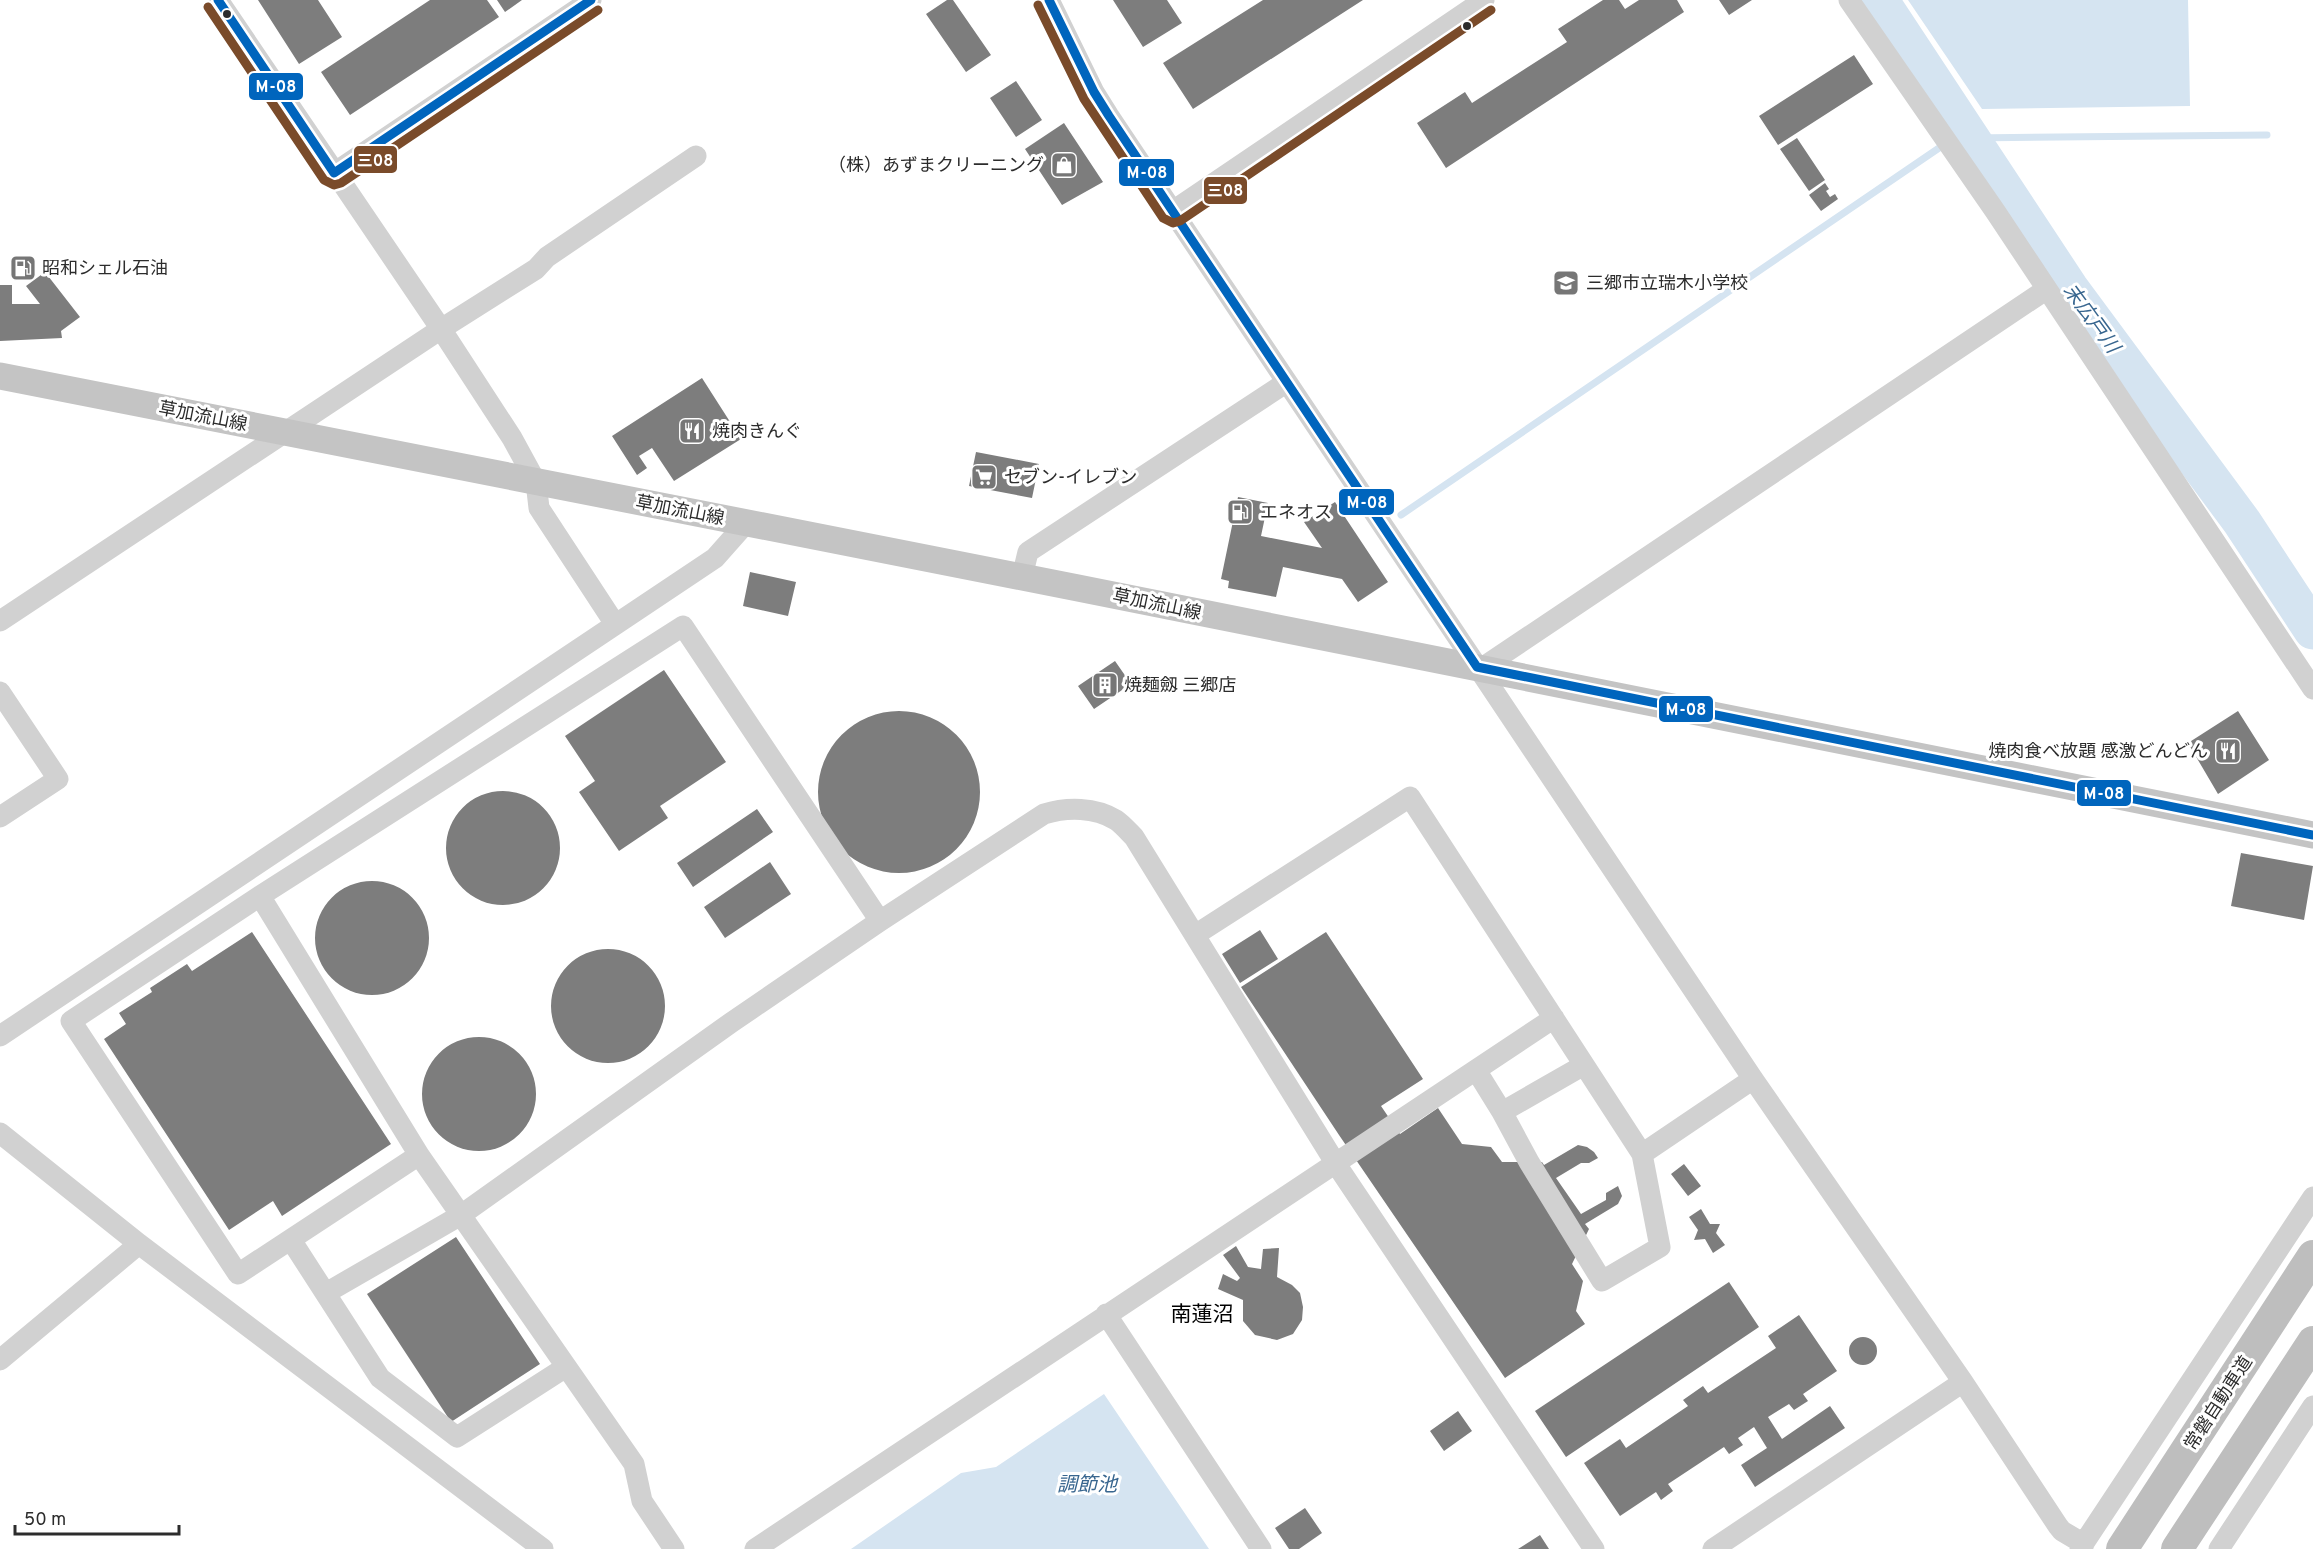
<svg xmlns="http://www.w3.org/2000/svg" width="2313" height="1549" font-family="Overpass,'Noto Sans JP',sans-serif">
<rect width="100%" height="100%" fill="#fff"/>
<path fill="#d5e4f1" d="M 1908,0 L 2188,0 L 2190,106 L 1982,109 Z
M 1104,1394 L 1209,1549 L 851,1549 L 961,1473 L 996,1467 Z"/>
<g fill="none" stroke-linecap="round" stroke-linejoin="round">
<path stroke="#d5e4f1" stroke-width="7" d="M 1969,138 L 2267,135
M 1401,515 L 1939,148"/>
<path stroke="#d5e4f1" stroke-width="39" d="M 1879,0 L 2069,288 L 2242,522 L 2313,630"/>
</g>
<path fill="#7d7d7d" d="M 258,0 L 318,0 L 342,37 L 299,64 Z
M 430,0 L 487,0 L 499,17 L 350,115 L 321,72 Z
M 497,0 L 522,0 L 505,12 Z
M 947,0 L 953,0 L 991,55 L 966,72 L 926,14 Z
M 1113,0 L 1167,0 L 1182,23 L 1143,47 Z
M 1263,0 L 1363,0 L 1193,109 L 1163,63 Z
M 1603,0 L 1619,0 L 1625,9 L 1639,0 L 1677,0 L 1684,12 L 1446,168 L 1417,123 L 1465,92 L 1472,103 L 1567,42 L 1558,29 Z
M 1719,0 L 1752,0 L 1729,15 Z
M 1854,55 L 1873,84 L 1778,145 L 1759,116 Z
M 1016,81 L 1042,120 L 1016,137 L 990,98 Z
M 1064,123 L 1103,182 L 1062,205 L 1025,149 Z
M 1797,138 L 1825,180 L 1809,191 L 1780,149 Z
M 1825,183 L 1829,189 L 1826,191 L 1830,197 L 1835,194 L 1838,199 L 1821,211 L 1809,195 Z
M 45,272 L 80,317 L 61,331 L 62,338 L 0,341 L 0,285 L 12,285 L 12,304 L 40,304 L 26,286 Z
M 702,378 L 741,439 L 674,481 L 652,448 L 639,456 L 647,468 L 637,475 L 612,436 Z
M 976,452 L 1039,464 L 1032,498 L 969,486 Z
M 1238,497 L 1268,503 L 1261,536 L 1322,548 L 1304,522 L 1335,502 L 1388,582 L 1358,602 L 1342,579 L 1283,567 L 1276,597 L 1228,588 L 1229,581 L 1221,579 Z
M 750,572 L 796,582 L 788,616 L 743,606 Z
M 1115,661 L 1131,684 L 1094,709 L 1078,686 Z
M 664,670 L 726,762 L 660,806 L 668,818 L 619,851 L 579,792 L 595,781 L 565,736 Z
M 2238,711 L 2269,760 L 2218,794 L 2188,743 Z
M818 792a81 81 0 1 1 162 0a81 81 0 1 1-162 0Z
M446 848a57 57 0 1 1 114 0a57 57 0 1 1-114 0Z
M 757,809 L 773,832 L 693,887 L 677,863 Z
M 2241,853 L 2313,866 L 2304,920 L 2231,906 Z
M 770,862 L 791,894 L 725,938 L 704,907 Z
M315 938a57 57 0 1 1 114 0a57 57 0 1 1-114 0Z
M 1260,930 L 1278,959 L 1240,983 L 1222,954 Z
M 252,932 L 391,1144 L 282,1216 L 273,1201 L 229,1230 L 104,1039 L 126,1024 L 119,1013 L 152,992 L 150,988 L 187,964 L 192,971 Z
M 1326,932 L 1423,1079 L 1381,1106 L 1400,1134 L 1438,1108 L 1462,1144 L 1491,1147 L 1502,1162 L 1542,1162 L 1544,1165 L 1578,1145 L 1587,1147 L 1594,1152 L 1598,1158 L 1589,1163 L 1581,1163 L 1556,1178 L 1581,1214 L 1606,1200 L 1606,1193 L 1618,1186 L 1622,1196 L 1618,1204 L 1585,1224 L 1589,1229 L 1572,1264 L 1583,1281 L 1576,1311 L 1585,1324 L 1505,1378 L 1339,1135 L 1241,987 Z
M551 1006a57 57 0 1 1 114 0a57 57 0 1 1-114 0Z
M422 1094a57 57 0 1 1 114 0a57 57 0 1 1-114 0Z
M 1684,1164 L 1701,1186 L 1688,1196 L 1671,1174 Z
M 1701,1209 L 1710,1224 L 1720,1224 L 1716,1233 L 1725,1245 L 1713,1253 L 1705,1239 L 1694,1240 L 1698,1230 L 1689,1217 Z
M 456,1237 L 540,1364 L 451,1422 L 367,1294 Z
M 1236,1246 L 1248,1267 L 1261,1269 L 1263,1249 L 1279,1248 L 1277,1277 L 1292,1285 L 1300,1293 L 1303,1307 L 1302,1320 L 1293,1334 L 1277,1340 L 1255,1335 L 1243,1321 L 1243,1300 L 1218,1289 L 1223,1274 L 1237,1281 L 1240,1278 L 1223,1255 Z
M 1729,1282 L 1759,1327 L 1566,1457 L 1535,1411 Z
M 1799,1315 L 1837,1371 L 1803,1394 L 1808,1401 L 1794,1410 L 1789,1404 L 1768,1417 L 1782,1439 L 1830,1406 L 1845,1428 L 1755,1487 L 1741,1465 L 1767,1448 L 1754,1427 L 1738,1438 L 1743,1445 L 1729,1454 L 1724,1447 L 1668,1484 L 1673,1491 L 1661,1500 L 1656,1492 L 1620,1516 L 1584,1463 L 1620,1439 L 1626,1448 L 1688,1406 L 1683,1400 L 1703,1386 L 1708,1393 L 1776,1348 L 1768,1336 Z
M1849 1351a14 14 0 1 1 28 0a14 14 0 1 1-28 0Z
M 1458,1411 L 1472,1431 L 1444,1451 L 1430,1431 Z
M 1305,1508 L 1322,1533 L 1299,1549 L 1289,1549 L 1275,1528 Z
M 1540,1535 L 1549,1549 L 1518,1549 Z"/>
<g fill="none" stroke-linecap="round" stroke-linejoin="round">
<path stroke="#d1d1d1" stroke-width="21" d="M 218,0 L 441,329 L 512,438 L 536,482 L 539,508 L 615,624
M 1049,0 L 1094,92 L 1109,116 L 1753,1079 L 1963,1382 L 2058,1526 L 2062,1531 L 2084,1544
M 1849,0 L 1995,211 L 2313,689
M 334,173 L 591,0
M 1173,211 L 1484,0
M 1022,577 L 1028,552 L 1287,382
M 0,621 L 441,329 L 536,269 L 547,257 L 696,156
M 1482,668 L 2047,289
M 0,692 L 58,779 L 0,817
M 260,896 L 419,1155 L 634,1464 L 642,1501 L 674,1549
M 1195,935 L 1410,797 L 1642,1154 L 1660,1247 L 1602,1281 L 1529,1162 L 1502,1112 L 1584,1065
M 0,1036 L 715,558 L 746,523
M 1476,1070 L 1502,1112
M 0,1133 L 139,1244 L 543,1549
M 1642,1154 L 1753,1079
M 419,1155 L 238,1274 L 71,1021 L 260,896 L 683,626 L 880,921
M 291,1240 L 380,1378 L 457,1437 L 566,1367
M 326,1293 L 461,1215 L 732,1022 L 880,921 L 1044,814 C 1067,807 1095,807 1116,820 C 1122,824 1128,831 1134,837 L 1336,1164 L 1594,1549
M 1106,1314 L 1261,1549
M 0,1360 L 139,1244
M 755,1549 C 1021,1371 1288,1195 1554,1018
M 1713,1549 L 1963,1382
M 2080,1549 L 2313,1197
M 2219,1549 L 2313,1406"/>
<path stroke="#c4c4c4" stroke-width="27" d="M 0,376 L 1078,588 L 2313,835"/>
<path stroke="#bebebe" stroke-width="32" d="M 2122,1549 L 2313,1256
M 2177,1549 L 2313,1342"/>
<defs>
<path id="bus-1" d="M 218,0 L 334,173
M 1049,0 L 1094,92 L 1109,116 L 1477,667
M 334,173 L 591,0
M 1477,667 L 2313,835"/>
<path id="bus-2" d="M 1038,5 L 1084,99 L 1163,218 L 1173,223 L 1180,221 L 1491,10
M 208,7 L 324,180 L 334,185 L 341,183 L 598,10"/>
</defs>
<use href="#bus-1" stroke="#fff" stroke-width="14"/>
<use href="#bus-2" stroke="#fff" stroke-width="14"/>
<use href="#bus-1" stroke="#0065bd" stroke-width="9"/>
<use href="#bus-2" stroke="#7a4b2a" stroke-width="9"/>
</g>
<defs>
<symbol id="shop-square" viewBox="-11 -11 22 22"><rect x="-9" y="-9" width="18" height="18" rx="4" fill="#767676" stroke="#fff"/><path d="M-5-2.5h2.3a2.7 3.5 0 0 1 5.4 0H5L5.5 6h-11ZM-1.5-2.5h3a1.5 2.3 0 0 0-3 0Z" fill="#fff"/></symbol>
<symbol id="fuel-square" viewBox="-11 -11 22 22"><rect x="-9" y="-9" width="18" height="18" rx="4" fill="#767676" stroke="#fff"/><path d="M-5.5-6h7V0h2V4h1.3V-2.5L3-4.5l.8-.8L6-3V5H2.5V1h-1V6h-7ZM-4.2-4.7v3.2H.2V-4.7Z" fill="#fff"/></symbol>
<symbol id="school-square" viewBox="-11 -11 22 22"><rect x="-9" y="-9" width="18" height="18" rx="4" fill="#767676" stroke="#fff"/><path d="M0-5L7-2L0 1L-7-2ZM-4 1L0 2.5L4 1V4Q0 6-4 4Z" fill="#fff"/></symbol>
<symbol id="restaurant-square" viewBox="-11 -11 22 22"><rect x="-9" y="-9" width="18" height="18" rx="4" fill="#767676" stroke="#fff"/><path d="M-5-6h1v4h1v-4h1v4h1v-4h1v5L-1.5 .5V6h-2V.5L-5-1ZM5-6V6H3V1.5H1.5Q1.5-4 5-6Z" fill="#fff"/></symbol>
<symbol id="supermarket-square" viewBox="-11 -11 22 22"><rect x="-9" y="-9" width="18" height="18" rx="4" fill="#767676" stroke="#fff"/><path d="M-6-5.5h2.5l.6 2H6L4.5 2H-2.5L-4.4-4H-6ZM-1.5 3.2a1.3 1.3 0 1 0 .1 0ZM3 3.2a1.3 1.3 0 1 0 .1 0Z" fill="#fff"/></symbol>
<symbol id="building-square" viewBox="-11 -11 22 22"><rect x="-9" y="-9" width="18" height="18" rx="4" fill="#767676" stroke="#fff"/><path d="M-4-6H4V6H1V3H-1V6H-4ZM-2.5-4.3h1.7v1.8h-1.7ZM.8-4.3h1.7v1.8H.8ZM-2.5-1h1.7V.8h-1.7ZM.8-1h1.7V.8H.8Z" fill="#fff"/></symbol>
</defs>
<g fill-rule="evenodd">
<use href="#shop-square" x="1049" y="150" width="30" height="30"/>
<use href="#fuel-square" x="8" y="253" width="30" height="30"/>
<use href="#school-square" x="1551" y="268" width="30" height="30"/>
<use href="#restaurant-square" x="677" y="416" width="30" height="30"/>
<use href="#supermarket-square" x="969" y="462" width="30" height="30"/>
<use href="#fuel-square" x="1225" y="497" width="30" height="30"/>
<use href="#building-square" x="1090" y="670" width="30" height="30"/>
<use href="#restaurant-square" x="2213" y="736" width="30" height="30"/>
</g>
<g fill="#2c2c2c" stroke="#fff" stroke-width="2">
<circle cx="227" cy="14" r="5"/>
<circle cx="1467" cy="26" r="5"/>
</g>
<g text-anchor="middle" stroke-width="6" stroke-linejoin="round" paint-order="stroke">
<g font-size="18" fill="#2c2c2c" stroke="#fff" text-anchor="start">
<text x="1044" y="171" text-anchor="end">（株）あずまクリーニング</text>
<text x="42" y="274">昭和シェル石油</text>
<text x="1586" y="289">三郷市立瑞木小学校</text>
<text x="712" y="437">焼肉きんぐ</text>
<text x="1004" y="483">セブン-イレブン</text>
<text x="1260" y="518">エネオス</text>
<text x="1124" y="691">焼麺劔 三郷店</text>
<text x="2208" y="757" text-anchor="end">焼肉食べ放題 感激どんどん</text>
</g>
<g font-size="18" fill="#2c2c2c" stroke="#fff">
<text transform="translate(203 416) rotate(11)" y="6">草加流山線</text>
<text transform="translate(680 510) rotate(11)" y="6">草加流山線</text>
<text transform="translate(1157 604) rotate(12)" y="6">草加流山線</text>
<text transform="translate(2218 1403) rotate(-57)" y="6">常磐自動車道</text>
</g>
<g font-size="20" font-style="italic" fill="#38668f" stroke="#fff">
<text transform="translate(2092 318) rotate(54)" y="7">末広戸川</text>
<text x="1087" y="1491">調節池</text>
</g>
<g font-size="21" fill="#000" stroke="#fff">
<text x="1202" y="1321">南蓮沼</text>
</g>
</g>
<g stroke="#fff" stroke-width="2">
<rect x="248" y="72" width="56" height="29" rx="6" fill="#0065bd"/>
<rect x="353" y="145" width="45" height="29" rx="6" fill="#7a4b2a"/>
<rect x="1118" y="158" width="57" height="29" rx="6" fill="#0065bd"/>
<rect x="1203" y="176" width="45" height="29" rx="6" fill="#7a4b2a"/>
<rect x="1338" y="488" width="57" height="28" rx="6" fill="#0065bd"/>
<rect x="1658" y="695" width="56" height="28" rx="6" fill="#0065bd"/>
<rect x="2076" y="779" width="56" height="28" rx="6" fill="#0065bd"/>
</g>
<g font-size="16" text-anchor="middle" font-weight="bold" fill="#fff">
<text x="276" y="92">M-08</text>
<text x="375" y="166">三08</text>
<text x="1147" y="178">M-08</text>
<text x="1225" y="196">三08</text>
<text x="1367" y="508">M-08</text>
<text x="1686" y="715">M-08</text>
<text x="2104" y="799">M-08</text>
</g>
<path d="M15 1525v9h164v-9" fill="none" stroke="#2c2c2c" stroke-width="3"/>
<text x="24" y="1525" font-size="18" fill="#2c2c2c" stroke="#ffffff" stroke-width="4.5" paint-order="stroke">50 m</text>
</svg>
